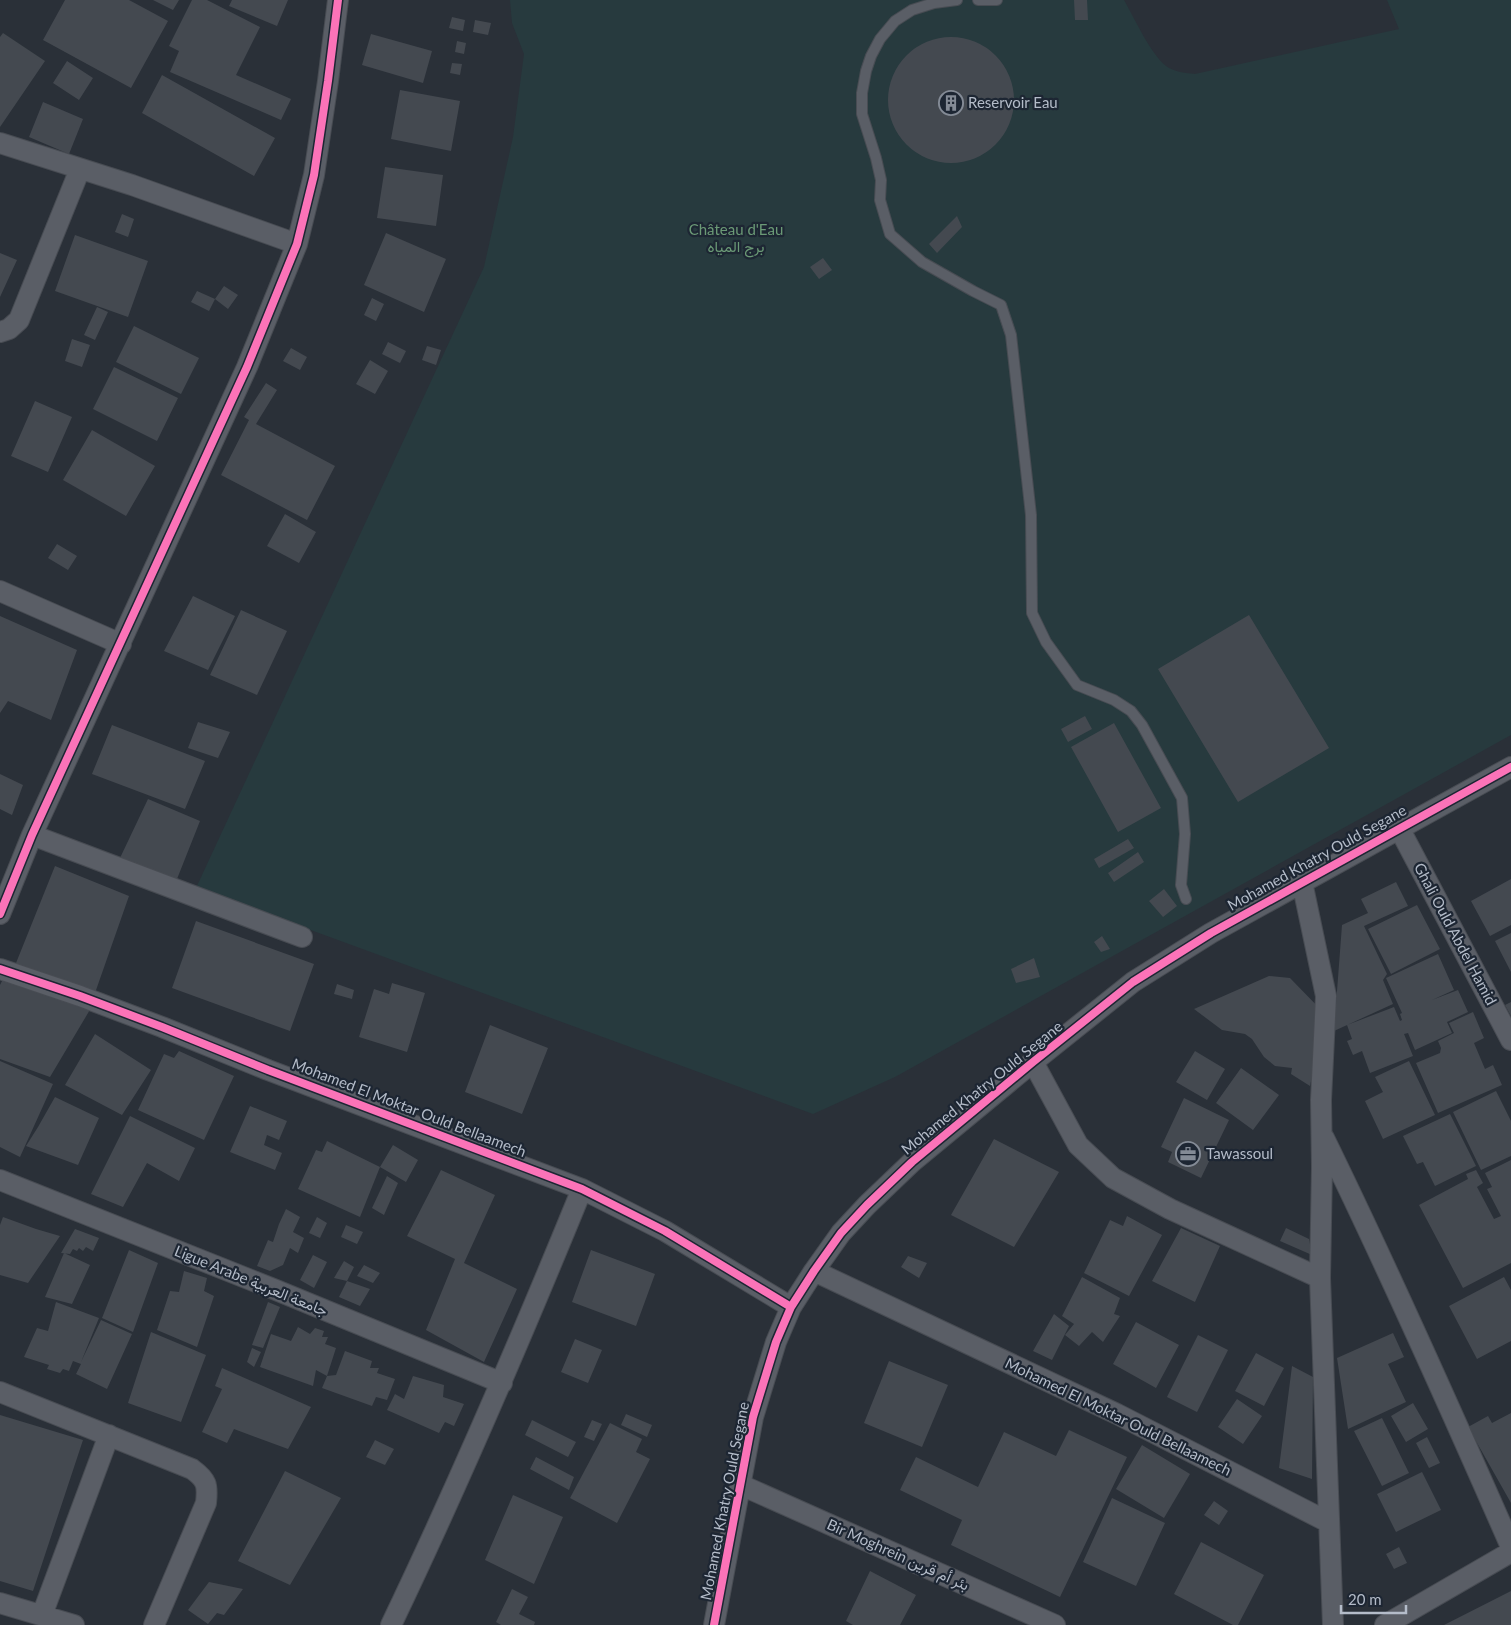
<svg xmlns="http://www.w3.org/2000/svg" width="1511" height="1625" font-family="Lato,Vazirmatn,sans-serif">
<rect width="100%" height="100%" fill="#2a3038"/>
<path fill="#273a3e" d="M 510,0 L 1124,0 C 1134,17 1152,58 1169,68 C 1177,72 1185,73 1195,74 L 1399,29 L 1387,0 L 1511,0 L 1511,735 L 895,1077 L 813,1114 L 196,888 L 484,267 L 513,137 L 524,54 L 512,23 Z"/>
<path fill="#444950" d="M 65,0 L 129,0 L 168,21 L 131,88 L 43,40 Z
M 153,0 L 179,0 L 173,10 Z
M 192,0 L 207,0 L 260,27 L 236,75 L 291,99 L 281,120 L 170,72 L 179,51 L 169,46 Z
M 232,0 L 288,0 L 277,26 L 229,6 Z
M 1074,0 L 1087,0 L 1088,20 L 1075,20 Z
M 452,17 L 465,20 L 463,31 L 449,28 Z
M 475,20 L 491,23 L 488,35 L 473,32 Z
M 3,33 L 45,61 L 0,127 L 0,37 Z
M 371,34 L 432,51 L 423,83 L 362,65 Z
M888 100a63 63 0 1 1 126 0a63 63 0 1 1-126 0Z
M 457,41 L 466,43 L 464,54 L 455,52 Z
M 67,61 L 93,78 L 79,100 L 53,83 Z
M 452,63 L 462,64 L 460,75 L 450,73 Z
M 162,75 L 275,138 L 254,176 L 142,113 Z
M 400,90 L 460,101 L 451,151 L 391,139 Z
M 43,102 L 83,119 L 69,154 L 29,137 Z
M 385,167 L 443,175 L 436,226 L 377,218 Z
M 122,214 L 134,219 L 128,237 L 115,232 Z
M 957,216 L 962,227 L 937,253 L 929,244 Z
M 386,233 L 446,259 L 424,312 L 364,285 Z
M 75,235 L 148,261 L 128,317 L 55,291 Z
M 0,253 L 17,260 L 0,297 Z
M 823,258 L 832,270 L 819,279 L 810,267 Z
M 224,286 L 238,295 L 228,309 L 215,299 Z
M 197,291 L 215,299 L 209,311 L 191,302 Z
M 372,298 L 384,304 L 376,321 L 364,315 Z
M 97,307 L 108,312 L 95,340 L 84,335 Z
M 134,326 L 199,358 L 181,394 L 116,362 Z
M 72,339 L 90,345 L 82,367 L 65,361 Z
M 388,342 L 406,351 L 400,363 L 382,354 Z
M 427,346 L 441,350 L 436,365 L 422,360 Z
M 291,348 L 307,357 L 300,370 L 283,361 Z
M 370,360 L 388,371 L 375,394 L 356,384 Z
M 114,367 L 178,398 L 157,441 L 93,409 Z
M 266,383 L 277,390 L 256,424 L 335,466 L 307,520 L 221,475 L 249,420 L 244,417 Z
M 35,401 L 72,417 L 48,472 L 11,456 Z
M 92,430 L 155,466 L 126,516 L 63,480 Z
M 285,514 L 316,532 L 299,563 L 267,546 Z
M 57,544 L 77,556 L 68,570 L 48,558 Z
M 193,596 L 235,616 L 208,670 L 164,651 Z
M 241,610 L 287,631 L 257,695 L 210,675 Z
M 1249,615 L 1329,748 L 1238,802 L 1158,669 Z
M 0,616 L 77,650 L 51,720 L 8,701 L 0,713 Z
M 1085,716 L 1092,729 L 1068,742 L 1061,729 Z
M 198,722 L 230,732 L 218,758 L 188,748 Z
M 1114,723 L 1161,808 L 1118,832 L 1071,747 Z
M 112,725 L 205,761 L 185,809 L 92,774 Z
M 0,774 L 23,785 L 12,815 L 0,809 Z
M 148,799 L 200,821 L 177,879 L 120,858 Z
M 1128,839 L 1134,848 L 1099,868 L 1094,859 Z
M 1138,852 L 1144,862 L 1114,882 L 1108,873 Z
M 55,866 L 129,896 L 95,993 L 14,968 Z
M 1511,879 L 1511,925 L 1490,936 L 1471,901 Z
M 1396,882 L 1408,906 L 1364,926 L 1387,974 L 1383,980 L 1393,1004 L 1334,1031 L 1342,925 L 1368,913 L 1361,899 Z
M 1164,889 L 1177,906 L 1163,917 L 1149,901 Z
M 1417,905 L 1440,949 L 1391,974 L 1368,929 Z
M 196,921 L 314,964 L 290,1031 L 172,988 Z
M 1511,933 L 1511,972 L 1495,941 Z
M 1102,936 L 1110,949 L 1101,952 L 1094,942 Z
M 1438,954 L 1454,990 L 1432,1000 L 1458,990 L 1468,1012 L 1447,1022 L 1452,1033 L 1415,1050 L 1408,1033 L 1404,1034 L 1413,1056 L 1370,1073 L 1362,1051 L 1353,1055 L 1347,1041 L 1352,1039 L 1347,1025 L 1394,1007 L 1400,1021 L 1402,1020 L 1400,1014 L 1402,1013 L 1386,978 Z
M 1034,958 L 1040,977 L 1016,983 L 1011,969 Z
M 1269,976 L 1290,978 L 1325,1014 L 1310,1086 L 1291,1074 L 1292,1068 L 1275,1066 L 1264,1057 L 1252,1039 L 1245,1034 L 1222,1030 L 1194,1009 Z
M 3,979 L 91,1008 L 50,1077 L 0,1059 L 0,985 Z
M 392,983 L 425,993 L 407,1052 L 359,1037 L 374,989 L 389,994 Z
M 337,984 L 354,990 L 352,999 L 334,994 Z
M 1511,1002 L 1511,1016 L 1505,1005 Z
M 1473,1012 L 1484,1038 L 1474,1043 L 1485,1069 L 1493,1065 L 1502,1085 L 1438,1113 L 1416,1063 L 1440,1053 L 1441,1048 L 1438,1041 L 1454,1033 L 1449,1023 Z
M 490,1025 L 548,1048 L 522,1114 L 465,1092 Z
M 95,1034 L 151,1070 L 122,1115 L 65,1085 Z
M 179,1051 L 234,1076 L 204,1140 L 138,1110 L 164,1054 L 174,1058 Z
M 1195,1051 L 1225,1069 L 1207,1100 L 1176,1082 Z
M 0,1061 L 53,1084 L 20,1157 L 0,1147 Z
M 1409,1061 L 1435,1115 L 1383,1139 L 1365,1101 L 1383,1092 L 1375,1077 Z
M 1241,1068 L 1279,1095 L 1253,1130 L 1216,1103 Z
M 1496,1091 L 1511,1121 L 1511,1156 L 1481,1170 L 1453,1112 Z
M 55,1097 L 99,1118 L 78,1165 L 26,1146 L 38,1127 Z
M 1184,1098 L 1229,1120 L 1201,1178 L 1168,1162 L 1172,1152 L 1161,1147 Z
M 250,1106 L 287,1121 L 279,1140 L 267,1135 L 264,1145 L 282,1153 L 275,1170 L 230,1152 Z
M 1450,1114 L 1476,1166 L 1435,1186 L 1423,1162 L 1417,1164 L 1403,1136 Z
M 130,1116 L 195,1148 L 179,1181 L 147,1163 L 123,1207 L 91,1194 Z
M 994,1139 L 1059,1172 L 1014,1247 L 951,1215 Z
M 327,1141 L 380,1167 L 360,1217 L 298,1189 L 316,1150 L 322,1152 Z
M 393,1145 L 418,1160 L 406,1182 L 380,1167 Z
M 1511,1160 L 1511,1263 L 1463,1288 L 1419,1205 L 1468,1179 L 1466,1174 L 1476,1170 L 1483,1183 L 1477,1187 L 1494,1219 L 1501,1216 L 1487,1189 L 1492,1187 L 1485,1173 Z
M 441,1170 L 495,1195 L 464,1263 L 517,1289 L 484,1362 L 426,1330 L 455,1259 L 407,1236 Z
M 387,1176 L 398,1183 L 384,1215 L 372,1208 Z
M 286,1209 L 300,1217 L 293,1232 L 304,1238 L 298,1253 L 290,1248 L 283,1265 L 270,1271 L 257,1266 L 268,1240 L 273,1242 L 279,1224 Z
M 1127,1216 L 1162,1235 L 1129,1296 L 1084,1273 L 1110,1220 L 1123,1226 Z
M 3,1217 L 36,1229 L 60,1236 L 28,1283 L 0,1275 L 0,1225 Z
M 317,1217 L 327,1223 L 320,1238 L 309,1233 Z
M 346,1225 L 363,1232 L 357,1244 L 341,1237 Z
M 1181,1228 L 1220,1246 L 1195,1302 L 1152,1281 Z
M 1286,1228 L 1309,1239 L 1312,1255 L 1280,1241 Z
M 75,1229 L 99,1238 L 93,1251 L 86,1247 L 83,1251 L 79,1248 L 77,1251 L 73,1249 L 70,1254 L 61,1253 Z
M 129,1250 L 158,1263 L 133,1332 L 102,1318 Z
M 591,1250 L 655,1274 L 636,1326 L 572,1302 Z
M 64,1253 L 90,1265 L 72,1304 L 45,1297 Z
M 313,1255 L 327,1262 L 314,1288 L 300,1280 Z
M 908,1256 L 927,1263 L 919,1278 L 901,1267 Z
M 344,1261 L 354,1267 L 347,1281 L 334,1278 Z
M 364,1265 L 380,1273 L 373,1283 L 357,1276 Z
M 184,1271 L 207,1278 L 204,1291 L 214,1296 L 197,1347 L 157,1330 L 170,1291 L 179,1292 Z
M 1082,1277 L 1120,1298 L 1114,1314 L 1120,1316 L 1103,1342 L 1092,1332 L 1079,1346 L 1065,1335 L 1074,1324 L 1062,1316 Z
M 1504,1277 L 1511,1290 L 1511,1341 L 1477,1359 L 1449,1306 Z
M 347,1281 L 370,1289 L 360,1306 L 339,1297 Z
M 56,1302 L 99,1318 L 81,1362 L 101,1320 L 132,1334 L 107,1389 L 76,1374 L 81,1364 L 73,1361 L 69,1371 L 63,1369 L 60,1373 L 47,1369 L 49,1365 L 24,1357 L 37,1328 L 48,1331 Z
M 268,1302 L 280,1307 L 263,1348 L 252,1345 Z
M 1054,1314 L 1069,1326 L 1052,1360 L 1033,1351 Z
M 1136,1322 L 1179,1345 L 1156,1388 L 1113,1364 Z
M 298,1327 L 310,1334 L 315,1328 L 324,1331 L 322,1337 L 328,1337 L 325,1344 L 336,1348 L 327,1376 L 316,1370 L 313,1386 L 260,1367 L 271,1334 L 291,1341 Z
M 151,1332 L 206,1355 L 181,1422 L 128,1403 Z
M 1393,1333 L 1404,1357 L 1388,1364 L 1406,1402 L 1348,1429 L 1337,1358 Z
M 1198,1335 L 1228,1350 L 1197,1412 L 1167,1397 Z
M 575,1339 L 602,1350 L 588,1383 L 561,1372 Z
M 252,1348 L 261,1352 L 254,1367 L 247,1362 Z
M 345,1351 L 372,1361 L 370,1368 L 379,1368 L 377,1373 L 395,1379 L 387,1400 L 376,1397 L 372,1406 L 322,1388 L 327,1376 L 336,1375 Z
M 1256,1353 L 1284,1368 L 1264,1406 L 1235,1391 Z
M 889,1361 L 948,1385 L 922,1447 L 864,1423 Z
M 1292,1366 L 1313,1377 L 1312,1479 L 1279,1468 Z
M 222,1368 L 311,1407 L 288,1449 L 234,1429 L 227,1443 L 202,1432 L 222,1389 L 215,1386 Z
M 413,1376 L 444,1385 L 443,1397 L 464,1404 L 454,1426 L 445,1422 L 439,1433 L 387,1410 L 395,1394 L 404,1399 Z
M 1237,1399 L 1262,1416 L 1243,1444 L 1218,1427 Z
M 1413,1403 L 1428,1429 L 1406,1442 L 1391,1416 Z
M 1511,1413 L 1511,1503 L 1468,1427 L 1488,1416 L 1492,1423 Z
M 626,1414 L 652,1425 L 647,1437 L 621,1425 Z
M 0,1415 L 83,1440 L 33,1591 L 0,1581 Z
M 1382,1418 L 1409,1473 L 1382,1486 L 1354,1431 Z
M 532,1420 L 576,1442 L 568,1457 L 525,1435 Z
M 592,1420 L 602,1424 L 594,1441 L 584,1437 Z
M 610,1423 L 642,1439 L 636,1452 L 650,1459 L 617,1523 L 570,1498 Z
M 1069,1430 L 1127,1457 L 1060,1597 L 951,1545 L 962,1520 L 900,1490 L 916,1457 L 978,1487 L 1004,1432 L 1056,1456 Z
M 1427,1437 L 1440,1463 L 1429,1468 L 1416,1443 Z
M 375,1440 L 394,1449 L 385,1465 L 366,1457 Z
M 1142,1445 L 1190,1474 L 1164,1518 L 1116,1489 Z
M 536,1457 L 574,1477 L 569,1490 L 530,1469 Z
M 285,1471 L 341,1498 L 290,1585 L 238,1561 Z
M 1422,1472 L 1441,1510 L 1396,1532 L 1377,1494 Z
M 513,1495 L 563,1517 L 534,1584 L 485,1560 Z
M 1112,1498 L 1165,1523 L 1136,1586 L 1083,1562 Z
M 1214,1501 L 1228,1511 L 1219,1525 L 1204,1515 Z
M 1201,1542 L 1264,1575 L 1238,1625 L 1233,1625 L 1174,1594 Z
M 1399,1547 L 1407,1563 L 1394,1569 L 1386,1554 Z
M 870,1571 L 916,1595 L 900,1625 L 853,1625 L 846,1621 Z
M 209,1582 L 243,1589 L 224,1615 L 217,1613 L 208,1624 L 188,1610 Z
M 512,1589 L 528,1597 L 519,1614 L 535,1622 L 534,1625 L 501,1625 L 496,1622 Z
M 1511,1591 L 1511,1625 L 1444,1625 Z"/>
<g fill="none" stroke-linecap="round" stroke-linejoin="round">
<defs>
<path id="service" d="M 957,0 L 934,3 L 912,10 L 895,21 L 880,39 L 871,56 L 866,71 L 862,93 L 862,114 L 876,158 L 881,180 L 880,200 L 890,234 L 922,262 L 973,291 L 1001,305 L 1011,335 L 1031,515 L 1032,613 L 1046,642 L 1077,685 L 1114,700 L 1131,711 L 1142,725 L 1182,798 L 1185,834 L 1181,885 L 1186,899
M 978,0 L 997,0"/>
<path id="minor" d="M 0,143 L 132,185 L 297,244
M 0,332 L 9,329 L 19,320 L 80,169
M 0,591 L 121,644
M 1399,828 L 1511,1040
M 32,835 L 302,937
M 1302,882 L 1326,996 L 1321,1100 L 1322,1167 L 1320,1278 L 1333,1625
M 0,914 L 32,835 L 247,367 L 297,244 L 314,175 L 328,81 L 338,0
M 0,969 L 80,996 L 162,1027 L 268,1070 L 582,1189 L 665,1231 L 791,1307
M 1033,1062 L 1078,1145 L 1113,1178 L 1170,1209 L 1320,1278
M 1324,1138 C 1390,1273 1451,1410 1511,1547
M 0,1180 L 276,1290 L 502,1383
M 814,1271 L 1117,1414 L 1328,1522
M 0,1392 L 192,1469 C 207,1480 208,1485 206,1503 L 154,1625
M 741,1485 L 1055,1625
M 0,1603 L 74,1625
M 42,1615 L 109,1435
M 391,1625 C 460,1481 522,1336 582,1189
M 714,1625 L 753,1417 L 776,1342 L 791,1307 L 814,1271 L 841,1233 L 867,1205 L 912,1162 L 1033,1062 L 1133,982 L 1211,933 L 1511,767
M 1385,1625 L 1511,1552"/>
</defs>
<use href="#service" stroke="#484c53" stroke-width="12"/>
<use href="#minor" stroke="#484c53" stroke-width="22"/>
<use href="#service" stroke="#5a5e66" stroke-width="10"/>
<use href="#minor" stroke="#5a5e66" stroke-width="20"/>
<defs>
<path id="cycleway" d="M 0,914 L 32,835 L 247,367 L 297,244 L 314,175 L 328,81 L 338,0
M 0,969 L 80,996 L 162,1027 L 268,1070 L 582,1189 L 665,1231 L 791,1307
M 714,1625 L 753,1417 L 776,1342 L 791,1307 L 814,1271 L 841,1233 L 867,1205 L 912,1162 L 1033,1062 L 1133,982 L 1211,933 L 1511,767"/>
</defs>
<use href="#cycleway" stroke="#1d2633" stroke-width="11"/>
<use href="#cycleway" stroke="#fb73b8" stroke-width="8"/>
</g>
<defs>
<symbol id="building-ring" viewBox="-11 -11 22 22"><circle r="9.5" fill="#1d2633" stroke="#848b96" stroke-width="1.5"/><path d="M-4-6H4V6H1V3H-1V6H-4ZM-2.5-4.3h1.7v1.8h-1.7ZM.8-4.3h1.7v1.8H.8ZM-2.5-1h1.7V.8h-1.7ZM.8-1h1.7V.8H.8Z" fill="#848b96"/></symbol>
<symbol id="office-ring" viewBox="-11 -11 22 22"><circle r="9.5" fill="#1d2633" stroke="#848b96" stroke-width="1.5"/><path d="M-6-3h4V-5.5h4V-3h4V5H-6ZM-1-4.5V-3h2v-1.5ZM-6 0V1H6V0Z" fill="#848b96"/></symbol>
</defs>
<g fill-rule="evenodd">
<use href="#building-ring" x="937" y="89" width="28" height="28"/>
<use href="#office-ring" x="1174" y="1140" width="28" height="28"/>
</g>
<g text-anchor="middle" stroke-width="4.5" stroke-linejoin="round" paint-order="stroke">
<g font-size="15" fill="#b4bcc9" stroke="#1d2633" text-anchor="start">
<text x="968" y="108">Reservoir Eau</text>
<text x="1206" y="1159">Tawassoul</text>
</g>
<g font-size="15" fill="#6b9a76" stroke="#1d2633">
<text x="736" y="235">Château d'Eau<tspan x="736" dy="17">برج المياه</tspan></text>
</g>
<g font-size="15" fill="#b4bcc9" stroke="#1d2633">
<text transform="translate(1317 858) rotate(-29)" y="5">Mohamed Khatry Ould Segane</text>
<text transform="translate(1455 934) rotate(62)" y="5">Ghali Ould Abdel Hamid</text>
<text transform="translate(982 1088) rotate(-39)" y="5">Mohamed Khatry Ould Segane</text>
<text transform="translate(409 1108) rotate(21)" y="5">Mohamed El Moktar Ould Bellaamech</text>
<text transform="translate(251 1281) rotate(22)" y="5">Ligue Arabe جامعة العربية</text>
<text transform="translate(1118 1417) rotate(26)" y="5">Mohamed El Moktar Ould Bellaamech</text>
<text transform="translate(725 1501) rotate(-79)" y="5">Mohamed Khatry Ould Segane</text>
<text transform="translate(898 1555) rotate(24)" y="5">Bir Moghrein بئر أم قرين</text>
</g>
</g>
<path d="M1341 1605v8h65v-8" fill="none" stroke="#b4bcc9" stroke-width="2.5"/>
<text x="1348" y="1605" font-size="15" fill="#b4bcc9" stroke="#1d2633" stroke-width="4" paint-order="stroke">20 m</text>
</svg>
